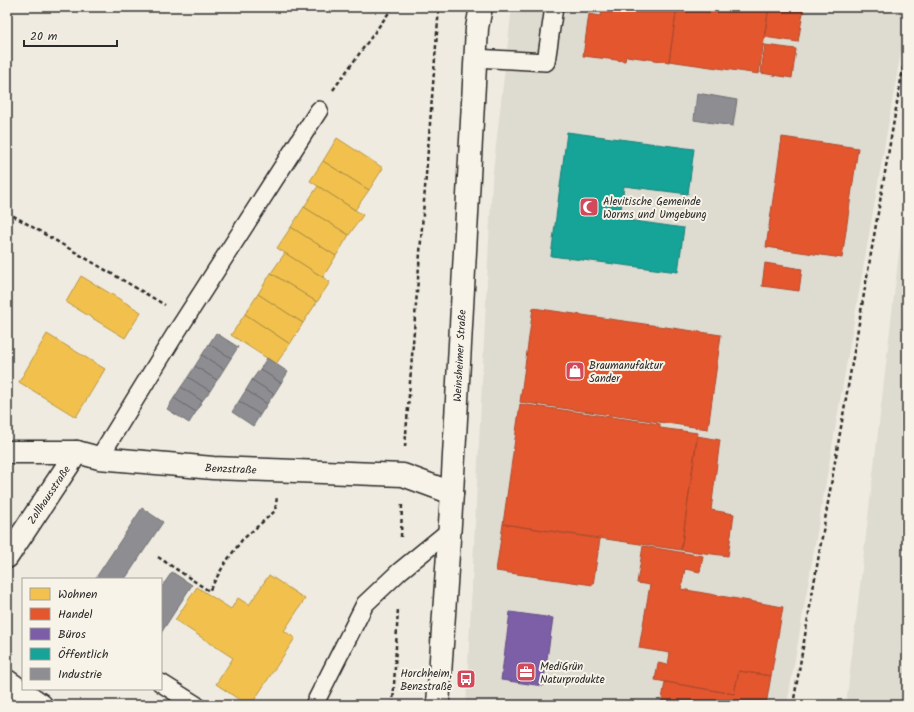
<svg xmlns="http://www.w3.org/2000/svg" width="914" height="712" font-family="Kalam,sans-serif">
<rect width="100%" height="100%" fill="#efebe0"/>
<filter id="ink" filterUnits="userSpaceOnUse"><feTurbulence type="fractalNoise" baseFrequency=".025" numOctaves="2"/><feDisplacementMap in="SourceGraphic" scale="8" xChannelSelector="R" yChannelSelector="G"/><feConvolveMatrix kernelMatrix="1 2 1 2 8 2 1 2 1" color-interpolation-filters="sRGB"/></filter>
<g filter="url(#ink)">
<path fill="#dedbd1" d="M 512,7 L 907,7 L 907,17 L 787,705 L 466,705 L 492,180 Z
M 907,185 L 907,705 L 846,705 Z"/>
<path fill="#f2c14e" stroke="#b69444" d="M 337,138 L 383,168 L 369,190 L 323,161 Z
M 323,161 L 369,190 L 355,210 L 310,181 Z
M 318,186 L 363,215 L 349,235 L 304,207 Z
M 304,207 L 349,235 L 336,256 L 291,227 Z
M 291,227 L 336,256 L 323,277 L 277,248 Z
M 285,253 L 330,282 L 317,302 L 271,273 Z
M 271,273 L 317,302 L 303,323 L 258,294 Z
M 81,276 L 141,312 L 125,338 L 66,302 Z
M 258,294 L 303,323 L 290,344 L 245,314 Z
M 245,314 L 290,344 L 276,364 L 231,335 Z
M 47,334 L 105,369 L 76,417 L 19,382 Z
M 269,575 L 305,599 L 284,631 L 295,638 L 251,705 L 247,705 L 216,684 L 233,658 L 175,620 L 197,587 L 231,609 L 238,598 L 249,605 Z"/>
<path fill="#e4572e" stroke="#ac4a2d" d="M 602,7 L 677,7 L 669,62 L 626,56 L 625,61 L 583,56 L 589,14 L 601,16 Z
M 677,7 L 769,7 L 759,74 L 669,61 Z
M 769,7 L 804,7 L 798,42 L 764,37 Z
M 765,45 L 796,49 L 792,78 L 761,73 Z
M 782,137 L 858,148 L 842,258 L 766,247 Z
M 765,263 L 802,269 L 799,291 L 762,286 Z
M 533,308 L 721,335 L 708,429 L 520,402 Z
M 520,404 L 660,424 L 660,428 L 698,433 L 681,550 L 503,524 Z
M 697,436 L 720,440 L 711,510 L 734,514 L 728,556 L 681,550 Z
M 503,524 L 600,539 L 593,585 L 496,571 Z
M 643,546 L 703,556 L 700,572 L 685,569 L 681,589 L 783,607 L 771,676 L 739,671 L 734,694 L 655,680 L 658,663 L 668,665 L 670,653 L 639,648 L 650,585 L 637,583 Z
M 739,671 L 771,676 L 766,705 L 661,705 L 665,682 L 734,694 Z"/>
<path fill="#7b5ea7" stroke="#634f82" d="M 510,612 L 553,618 L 543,686 L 501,680 Z"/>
<path fill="#17a398" stroke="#1d7f77" d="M 567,132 L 694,149 L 688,194 L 624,186 L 620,219 L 684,228 L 678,272 L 551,256 Z"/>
<path fill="#8d8d92" stroke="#707073" d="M 697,93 L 737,100 L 733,126 L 694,120 Z
M 216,333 L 238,347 L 231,358 L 209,344 Z
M 209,344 L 231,358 L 224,369 L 202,355 Z
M 202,355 L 224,369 L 217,380 L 195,366 Z
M 267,358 L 288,372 L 281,383 L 260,369 Z
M 195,366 L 217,380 L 210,391 L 188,377 Z
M 260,369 L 281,383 L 274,394 L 252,380 Z
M 188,377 L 210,391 L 202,401 L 181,387 Z
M 252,380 L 274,394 L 267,404 L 246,390 Z
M 181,387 L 202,401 L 196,412 L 174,398 Z
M 246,390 L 267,404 L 260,415 L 239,401 Z
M 174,398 L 196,412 L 189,423 L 167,409 Z
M 239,401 L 260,415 L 253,426 L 232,412 Z
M 142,508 L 163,522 L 125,579 L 95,579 Z
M 172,572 L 192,585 L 161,633 L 161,588 Z"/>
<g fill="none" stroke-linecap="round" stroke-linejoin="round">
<defs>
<path id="lane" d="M 475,58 L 546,62 L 554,7
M 99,458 L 174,336 L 319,110
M 161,683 L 196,705
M 314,705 L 365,604 L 400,571 L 449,531"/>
<g id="street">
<path id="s1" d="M 7,452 L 77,452 L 99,458 L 213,468 L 403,475 L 452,493"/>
<path id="s2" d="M 7,557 L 77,452"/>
<path d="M 7,681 L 41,705"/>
</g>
<g id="secondary">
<path id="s3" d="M 438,705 L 452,493 L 477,28 L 481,7"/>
</g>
</defs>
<use href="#lane" stroke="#2b2b2b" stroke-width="20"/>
<use href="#street" stroke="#2b2b2b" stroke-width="25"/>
<use href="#secondary" stroke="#2b2b2b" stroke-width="25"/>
<path stroke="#2b2b2b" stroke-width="2.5" stroke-dasharray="4 3" stroke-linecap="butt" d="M 333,90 L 393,7
M 7,212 L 165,305
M 405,447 L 439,7
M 401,537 L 402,504
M 158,557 L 209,591 L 225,563 L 242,540 L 275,511 L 277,497
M 393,705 L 398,608
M 793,705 L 907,45"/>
<use href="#lane" stroke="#f7f3e8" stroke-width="17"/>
<use href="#street" stroke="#f7f3e8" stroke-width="22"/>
<use href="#secondary" stroke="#f7f3e8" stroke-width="22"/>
</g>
</g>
<defs>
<symbol id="mosque-square" viewBox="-11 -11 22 22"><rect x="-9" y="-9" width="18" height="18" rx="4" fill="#d1495b" stroke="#f7f3e8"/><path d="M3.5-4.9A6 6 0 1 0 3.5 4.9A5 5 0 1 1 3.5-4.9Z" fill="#fff"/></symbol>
<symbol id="shop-square" viewBox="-11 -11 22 22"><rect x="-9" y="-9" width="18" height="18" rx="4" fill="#d1495b" stroke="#f7f3e8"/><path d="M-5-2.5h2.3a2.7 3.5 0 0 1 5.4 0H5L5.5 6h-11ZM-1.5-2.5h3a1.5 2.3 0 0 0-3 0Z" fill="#fff"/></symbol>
<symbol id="office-square" viewBox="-11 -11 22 22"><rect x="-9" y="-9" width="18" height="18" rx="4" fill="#d1495b" stroke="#f7f3e8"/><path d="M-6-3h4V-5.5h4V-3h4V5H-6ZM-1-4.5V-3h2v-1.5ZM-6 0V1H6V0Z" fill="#fff"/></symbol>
<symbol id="bus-square" viewBox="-11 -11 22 22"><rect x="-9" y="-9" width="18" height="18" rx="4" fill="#d1495b" stroke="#f7f3e8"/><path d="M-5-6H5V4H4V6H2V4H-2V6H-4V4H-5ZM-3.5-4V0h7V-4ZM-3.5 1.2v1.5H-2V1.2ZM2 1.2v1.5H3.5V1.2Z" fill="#fff"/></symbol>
</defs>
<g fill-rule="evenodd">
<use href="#mosque-square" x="578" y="196" width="22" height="22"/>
<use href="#shop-square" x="564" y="360" width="22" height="22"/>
<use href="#office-square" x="515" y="661" width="22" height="22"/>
<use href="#bus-square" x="455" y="668" width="22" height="22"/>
</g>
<g text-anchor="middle" stroke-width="4" stroke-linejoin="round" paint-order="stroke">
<g font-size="11" fill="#2b2b2b" stroke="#f7f3e8" text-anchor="start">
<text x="603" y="205">Alevitische Gemeinde<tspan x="603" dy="13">Worms und Umgebung</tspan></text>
<text x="589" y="369">Braumanufaktur<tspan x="589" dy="13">Sander</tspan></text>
<text x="540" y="670">MediGrün<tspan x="540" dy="13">Naturprodukte</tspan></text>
<text x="452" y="677" text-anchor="end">Horchheim,<tspan x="452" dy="13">Benzstraße</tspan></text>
</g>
<g font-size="11" fill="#2b2b2b" stroke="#f7f3e8">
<text dy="4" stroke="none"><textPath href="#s3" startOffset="350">Weinsheimer Straße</textPath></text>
<text dy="4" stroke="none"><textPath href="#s1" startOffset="225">Benzstraße</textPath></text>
<text dy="4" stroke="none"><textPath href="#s2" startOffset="75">Zollhausstraße</textPath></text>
</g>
</g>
<rect width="914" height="712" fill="none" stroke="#f7f3e8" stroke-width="24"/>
<rect x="12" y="12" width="890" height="688" fill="none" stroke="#2b2b2b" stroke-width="1.5" filter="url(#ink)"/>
<rect x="22" y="578" width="140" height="112" fill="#f7f3e8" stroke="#a5a39c"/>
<rect x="30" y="588" width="20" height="12" fill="#f2c14e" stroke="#a5a39c"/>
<text x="58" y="598" font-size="12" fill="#2b2b2b">Wohnen</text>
<rect x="30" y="608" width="20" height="12" fill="#e4572e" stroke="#a5a39c"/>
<text x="58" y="618" font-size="12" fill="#2b2b2b">Handel</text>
<rect x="30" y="628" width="20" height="12" fill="#7b5ea7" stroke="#a5a39c"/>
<text x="58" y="638" font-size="12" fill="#2b2b2b">Büros</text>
<rect x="30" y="648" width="20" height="12" fill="#17a398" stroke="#a5a39c"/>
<text x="58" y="658" font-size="12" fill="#2b2b2b">Öffentlich</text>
<rect x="30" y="668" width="20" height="12" fill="#8d8d92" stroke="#a5a39c"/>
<text x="58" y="678" font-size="12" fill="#2b2b2b">Industrie</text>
<path d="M24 40v6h93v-6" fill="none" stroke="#2b2b2b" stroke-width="2"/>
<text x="30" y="40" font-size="12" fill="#2b2b2b" stroke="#f7f3e8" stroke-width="3" paint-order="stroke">20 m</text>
</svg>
